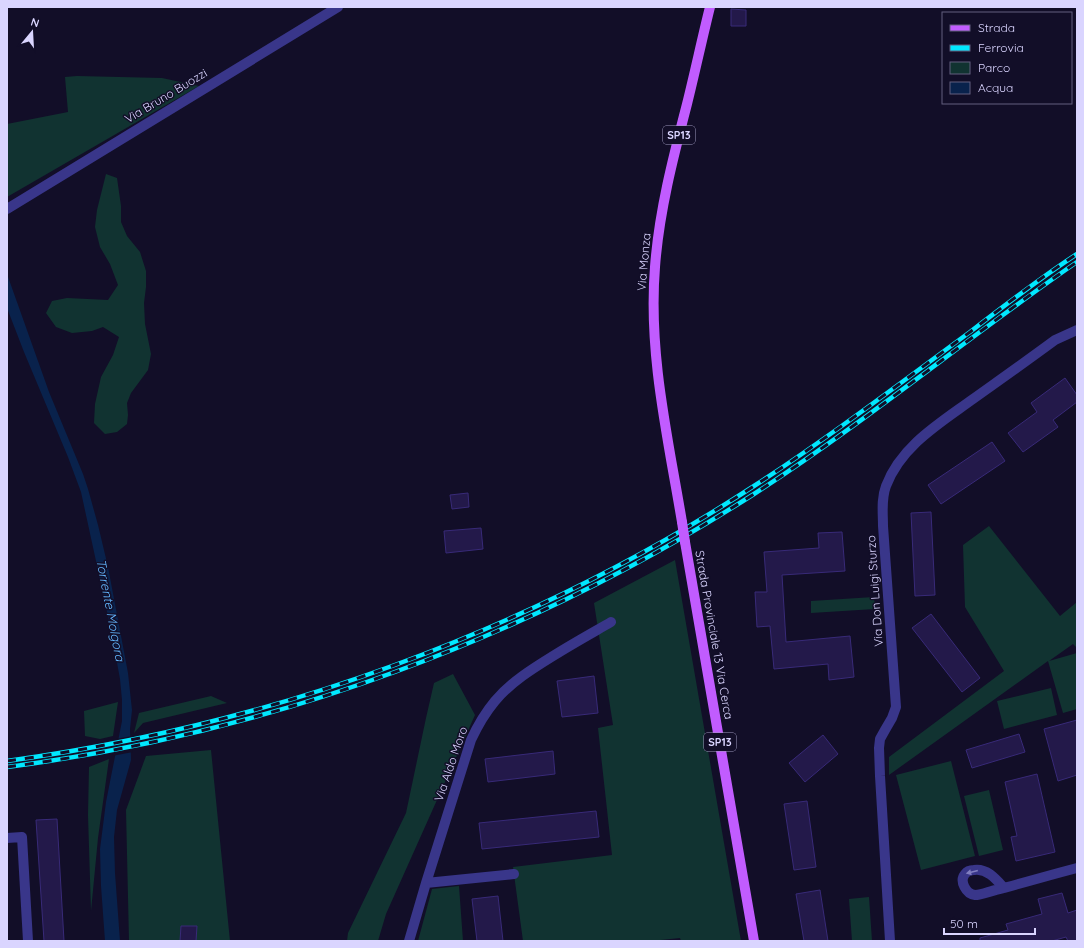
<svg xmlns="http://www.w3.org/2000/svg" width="1084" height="948" font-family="Quicksand,sans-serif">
<rect width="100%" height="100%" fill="#120e28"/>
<path fill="#113331" d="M 77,76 L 162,78 L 199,86 L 7,197 L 7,124 L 68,112 L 65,77 Z
M 106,174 L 117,178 L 121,206 L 121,222 L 127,236 L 140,252 L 146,271 L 146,287 L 144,303 L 145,324 L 151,354 L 148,370 L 131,393 L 127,403 L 128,415 L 127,424 L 117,432 L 105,434 L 94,423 L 95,404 L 101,377 L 113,355 L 119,337 L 103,327 L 92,331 L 72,333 L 56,327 L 46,313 L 52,301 L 67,298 L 108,300 L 118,285 L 110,264 L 100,247 L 95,227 L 97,210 Z
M 989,526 L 1060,616 L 1077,602 L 1077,648 L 1073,644 L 1049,661 L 1077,653 L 1077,709 L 1063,713 L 1048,661 L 889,775 L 889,757 L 1004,671 L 965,607 L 963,545 Z
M 675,560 L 741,941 L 681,941 L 680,938 L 651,941 L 523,941 L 513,867 L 612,855 L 598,728 L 613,725 L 594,603 Z
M 874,597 L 875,609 L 811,613 L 811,601 Z
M 453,674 L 475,715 L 386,914 L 378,941 L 347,941 L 348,933 L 406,813 L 426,718 L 434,683 Z
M 1051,688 L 1057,715 L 1004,729 L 997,701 Z
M 211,696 L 227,703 L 143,723 L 134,733 L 139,713 Z
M 118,702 L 113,736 L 100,739 L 85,736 L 84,711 Z
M 211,750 L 230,941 L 129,941 L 126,810 L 146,756 Z
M 109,759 L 98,838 L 91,911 L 88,815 L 89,767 Z
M 951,761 L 975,856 L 921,870 L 896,775 Z
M 989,790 L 1003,850 L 979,856 L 964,796 Z
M 459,886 L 463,941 L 418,941 L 432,889 Z
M 869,897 L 872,941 L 852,941 L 849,899 Z"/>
<path fill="#09224c" d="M 7,274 L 49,392 L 83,474 L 88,489 L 98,525 L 108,567 L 128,673 L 132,710 L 130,729 L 131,760 L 117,810 L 114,837 L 115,873 L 120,941 L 105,941 L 101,886 L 100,849 L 106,802 L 122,721 L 122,700 L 120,679 L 111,630 L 81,492 L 68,457 L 24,352 L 7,308 Z"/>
<path fill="#120e28" d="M 132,736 L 133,752 L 112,756 L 116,739 Z"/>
<path fill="#23194a" stroke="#382a78" d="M 731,9 L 746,10 L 746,26 L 731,26 Z
M 1065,378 L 1077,395 L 1077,402 L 1053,420 L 1058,427 L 1023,452 L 1008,433 L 1037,412 L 1031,403 Z
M 992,442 L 1005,461 L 941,504 L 928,485 Z
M 468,493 L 469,507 L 452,509 L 450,495 Z
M 931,512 L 935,595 L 915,596 L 911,513 Z
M 481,528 L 483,549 L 446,553 L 444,531 Z
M 842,532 L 845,571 L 782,575 L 786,642 L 850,636 L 854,677 L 829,680 L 828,664 L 774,669 L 770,626 L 757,627 L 755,592 L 767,592 L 764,552 L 819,548 L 818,533 Z
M 931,614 L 980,678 L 962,692 L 912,628 Z
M 594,676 L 598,713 L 562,717 L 557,681 Z
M 1077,720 L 1077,775 L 1058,781 L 1044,729 Z
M 1019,734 L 1025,752 L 972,768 L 966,750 Z
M 823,735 L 838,754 L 805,782 L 789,763 Z
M 553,751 L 555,774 L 488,782 L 485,759 Z
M 1037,774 L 1055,852 L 1016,861 L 1011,837 L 1017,836 L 1005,782 Z
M 807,801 L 816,867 L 794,870 L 784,804 Z
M 596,811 L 599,837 L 482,849 L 479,823 Z
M 57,819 L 64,941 L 44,941 L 36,820 Z
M 820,890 L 828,941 L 804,941 L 796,894 Z
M 1062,893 L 1068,913 L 1077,910 L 1077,941 L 1068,941 L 1066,937 L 1052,941 L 980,941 L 980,938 L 1008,930 L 1006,924 L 1042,914 L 1038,899 Z
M 498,896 L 503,941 L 477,941 L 472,899 Z
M 181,926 L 197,926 L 196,941 L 180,941 Z"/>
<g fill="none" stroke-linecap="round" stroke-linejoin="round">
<path stroke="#39368a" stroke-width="10" d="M 7,209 L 338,7
M 7,838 L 22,837 L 28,941
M 426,883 L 514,874
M 1004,888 C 996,879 987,868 974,870 C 970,870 967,871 965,874 C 959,881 966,894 975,895 C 982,895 990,891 996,890 C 1023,883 1050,875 1077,868
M 409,941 L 426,883 L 471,740 C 477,727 485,713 495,701 C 511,682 532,669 553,656 C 572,644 592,633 611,622
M 890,941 L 880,776 L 879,748 L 880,739 L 885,730 L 892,718 L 896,707 L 883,526 C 883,513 881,499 886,486 C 901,446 940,423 973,399 C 1001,379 1028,360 1055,340 L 1077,330"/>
<path stroke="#c15cff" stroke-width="10" d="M 682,522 C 668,438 648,353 655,267 C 659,212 673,158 687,104 C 695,72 702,39 710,7
M 685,542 L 754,941"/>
<defs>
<path id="rail" d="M 7,761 C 272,725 529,632 754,486 C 828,438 899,384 970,332 C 1005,305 1040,278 1077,254
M 7,767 C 272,733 529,638 754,494 C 866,422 968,337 1077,262"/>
</defs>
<use href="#rail" stroke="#01e8ff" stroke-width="4.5"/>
<use href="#rail" stroke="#120e28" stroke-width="3" stroke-dasharray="9" stroke-linecap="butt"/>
<path stroke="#c15cff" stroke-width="10" d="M 682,522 L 685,542"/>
</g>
<defs><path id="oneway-solid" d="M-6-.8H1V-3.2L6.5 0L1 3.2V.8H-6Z"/></defs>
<use fill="#817ebf" href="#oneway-solid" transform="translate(972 872) rotate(166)"/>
<g text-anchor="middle" stroke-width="3" stroke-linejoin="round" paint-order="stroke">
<g fill="#120e28" stroke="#9e99be" stroke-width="1">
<rect x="663" y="126" width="32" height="18" rx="3"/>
<rect x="704" y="733" width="32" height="18" rx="3"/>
</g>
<g font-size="11" font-weight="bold" fill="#dad5ff">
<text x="679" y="139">SP13</text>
<text x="720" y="746">SP13</text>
</g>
<g font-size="12" fill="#dad5ff" stroke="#120e28">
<text transform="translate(166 96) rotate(-31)" y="4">Via Bruno Buozzi</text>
<text transform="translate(644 262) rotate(-85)" y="4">Via Monza</text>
<text transform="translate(875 591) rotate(-94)" y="4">Via Don Luigi Sturzo</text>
<text transform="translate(714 635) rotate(80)" y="4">Strada Provinciale 13 Via Cerca</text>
<text transform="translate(451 764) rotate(-71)" y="4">Via Aldo Moro</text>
</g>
<g font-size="13" font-style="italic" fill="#63b8ff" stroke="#120e28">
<text transform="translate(111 610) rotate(79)" y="5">Torrente Molgora</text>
</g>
</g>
<rect width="1084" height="948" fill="none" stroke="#dad5ff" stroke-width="16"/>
<rect x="942" y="12" width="130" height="92" fill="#120e28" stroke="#625e7e"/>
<rect x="950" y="25" width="20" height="6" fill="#c15cff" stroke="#625e7e"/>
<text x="978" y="32" font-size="12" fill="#dad5ff">Strada</text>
<rect x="950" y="45" width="20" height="6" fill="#01e8ff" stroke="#625e7e"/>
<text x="978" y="52" font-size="12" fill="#dad5ff">Ferrovia</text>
<rect x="950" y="62" width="20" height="12" fill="#113331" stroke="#625e7e"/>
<text x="978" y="72" font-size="12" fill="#dad5ff">Parco</text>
<rect x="950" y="82" width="20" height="12" fill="#09224c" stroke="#625e7e"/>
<text x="978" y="92" font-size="12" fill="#dad5ff">Acqua</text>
<g transform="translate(32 32) rotate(18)" stroke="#120e28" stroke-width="3" paint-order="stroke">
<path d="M0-3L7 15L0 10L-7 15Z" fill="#dad5ff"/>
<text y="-6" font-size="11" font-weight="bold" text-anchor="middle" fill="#dad5ff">N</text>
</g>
<path d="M944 928v6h91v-6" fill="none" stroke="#dad5ff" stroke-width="2"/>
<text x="950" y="928" font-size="12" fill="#dad5ff" stroke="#120e28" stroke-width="3" paint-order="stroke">50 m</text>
</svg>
